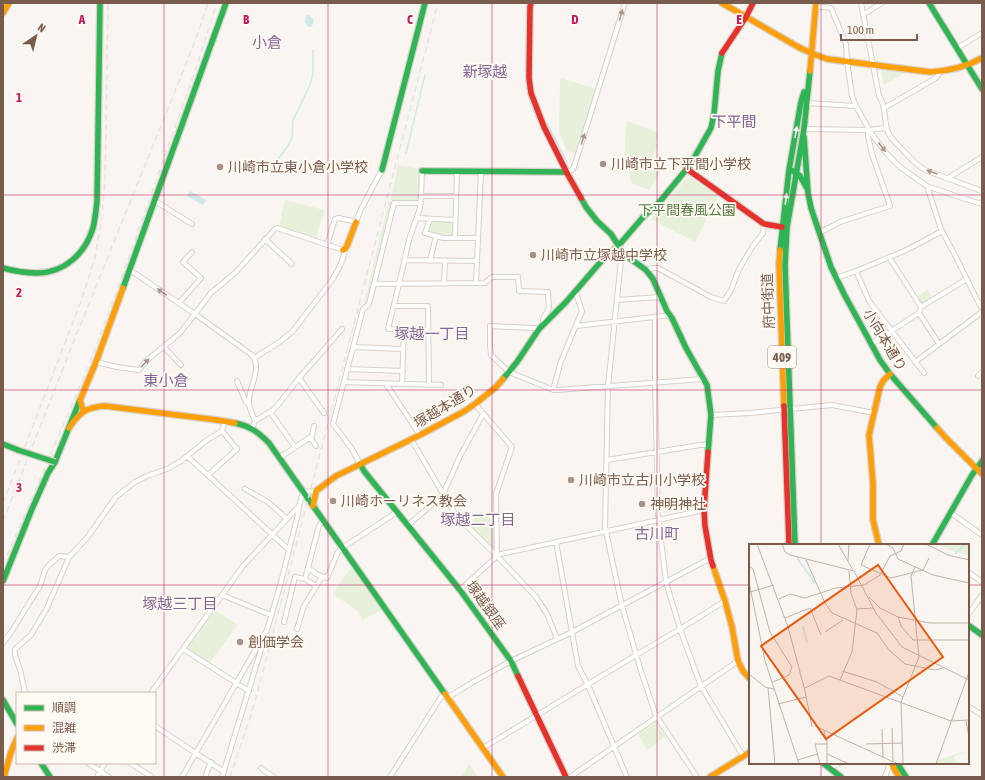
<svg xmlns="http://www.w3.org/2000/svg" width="985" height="780" font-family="'Asap Condensed','Noto Sans JP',sans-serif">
<rect width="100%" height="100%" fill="#f9f5f0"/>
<path fill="#e7f0db" d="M 881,70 L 906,72 L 884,85 Z
M 561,78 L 596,89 L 576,153 L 567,151 L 559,132 L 560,84 Z
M 627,121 L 659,133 L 655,143 L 658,145 L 649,164 L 662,169 L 649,190 L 632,183 L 631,181 L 625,151 L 625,138 Z
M 398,165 L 419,169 L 419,200 L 417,201 L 391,200 Z
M 687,178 L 691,178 L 718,197 L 695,242 L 651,219 Z
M 285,200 L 324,210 L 322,220 L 319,226 L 317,238 L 279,226 Z
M 389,201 L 392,201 L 367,301 L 363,307 Z
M 432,221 L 453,221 L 452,235 L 442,236 L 428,232 Z
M 927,290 L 932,297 L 921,305 L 917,297 Z
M 482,511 L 494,522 L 496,552 L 468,525 Z
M 351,567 L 382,610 L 362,620 L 358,611 L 333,594 Z
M 215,610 L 238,625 L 209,663 L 188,651 L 188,647 Z
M 656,722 L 666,736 L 647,750 L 638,734 Z
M 469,764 L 478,777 L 463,777 L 462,776 Z"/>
<path fill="#d0e8ea" d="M 308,15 C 314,17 315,23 311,27 L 308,27 L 305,22 L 306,16 Z
M 190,191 L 206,200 L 203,205 L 187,196 Z"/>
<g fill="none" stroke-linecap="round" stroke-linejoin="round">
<path stroke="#d0e8ea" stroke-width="1.5" d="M 526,56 L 526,74
M 526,80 C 527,96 533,109 539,123
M 547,123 L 567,162
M 406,153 L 425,75
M 275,163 L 288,146 L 292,138 L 293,120 L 310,85 L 313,74 L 313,50"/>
<defs>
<path id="street" d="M 861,3 L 879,96 C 886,105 884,119 887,129 C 889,138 896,143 902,149 C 910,158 915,164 925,170 L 982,191
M 815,6 L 831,8 L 846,44 L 847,61 L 852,96 L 856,106 L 871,133 L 887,154 L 900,167 L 927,186 L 959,197 L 982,204
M 864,14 L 882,3
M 957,48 L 982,33
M 806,103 L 856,106
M 884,108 L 936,78 L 940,72
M 804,129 L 868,130 L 886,128
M 422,171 L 421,196 L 420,208 L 409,240 L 399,284 L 388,329 L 428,330
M 566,172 L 572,170 L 574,167 L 625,3
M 948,178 L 982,157
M 927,186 L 941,229 L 958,261 L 976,298 L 982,308
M 421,196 L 456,196
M 155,201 L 192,224
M 417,218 L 455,220
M 430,219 L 425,233 L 436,236
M 819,233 L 840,222 L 890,206 L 872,154 L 868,136 L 868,130
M 455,238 L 457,172
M 265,239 L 292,264
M 327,245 L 335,219 L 339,218 L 356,222 L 361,209 L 382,170
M 624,254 L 622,256 L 621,260 L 608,386 L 605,527 L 622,606 L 641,671 L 655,713 L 657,717 L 697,777
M 889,257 L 921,307
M 404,260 L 477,261
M 430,261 L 436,236 L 443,238 L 478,238
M 130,270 L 195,314 L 252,355 C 263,370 248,387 249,403 C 249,408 253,416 255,421
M 646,270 L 653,268 L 658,268 L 711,297 L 724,301 L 731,290 L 739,269 L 753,246 L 763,233 L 764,224
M 856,271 L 869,301 L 924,373
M 836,278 L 856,271 L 902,252 L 920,243 L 942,231
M 444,283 L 445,261
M 476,283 L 481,172
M 374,284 L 485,283 L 492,277 L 518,277 L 519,291 L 548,292 L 549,308 L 543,319 L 543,325
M 617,300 L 660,297
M 179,303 L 201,278 L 183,262 L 192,252
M 394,306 L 428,306 L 429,385
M 919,313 L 939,344
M 655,317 L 655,382 L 658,515 L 666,582 L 680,629 L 701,686 L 743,756
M 576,326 L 671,315
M 539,329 L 534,328 L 490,326 L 490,346 L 491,355 L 509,372 L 551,389 L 557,390 L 703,379
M 871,344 L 919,313 L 921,307 L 967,279
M 164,347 L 181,365
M 353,347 L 403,349
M 254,358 L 278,343 L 292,332 L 332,280 C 338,270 344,260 345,249
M 96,362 L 117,367 L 139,370 L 146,361 L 180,333 L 211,293 L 235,273 L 275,229 L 277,228 L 343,250
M 915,362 L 982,312
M 347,369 L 403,371
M 978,376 L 982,372
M 299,378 L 324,413
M 237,381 L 246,402 L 248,404
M 344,382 L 441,385
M 386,384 L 420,435
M 402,384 L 404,329
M 553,390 L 561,361 L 582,311 L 576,293 L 574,292
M 475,404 L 512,447 L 496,494 L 497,556 L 536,597 L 547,614 L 557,638
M 270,412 L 295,447
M 711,415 L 750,413 L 832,405 L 874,413
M 252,428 L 255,421 L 273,410 L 278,405 L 299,378 L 342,329
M 310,437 L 316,446
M 411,439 L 455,514 L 497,556
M 187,456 L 288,549
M 279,458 L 312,436 L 314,426
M 607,460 L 700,445 L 708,445
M 360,464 L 352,449 L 333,424 L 363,309 L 369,304 L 394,203 L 421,203
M 208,475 L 237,449 L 222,431
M 245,489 L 268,502 L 287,519
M 443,494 L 460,456 L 482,416 L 484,415
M 951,513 L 982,535
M 408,525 L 443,495
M 556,542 L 578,666 L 588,685 L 627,777
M 308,568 L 318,575 L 327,578 L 338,552 L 342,548 L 397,512
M 968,572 L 982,582
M 305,579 L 316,586
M 460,590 L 497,556 L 501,554 L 704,510
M 222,595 L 256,609 L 271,615
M 968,615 L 982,595
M 284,622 L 295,577 L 305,579 L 319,526 L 323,520
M 297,629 L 304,606 L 322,577
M 3,643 L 12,631 L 31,600 L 40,586 L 45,570 L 49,565 L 59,556 L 69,557
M 183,649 L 249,691
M 25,693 C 23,685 22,675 19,667 C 17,659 14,658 15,649 L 31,635 L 47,608 L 69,557 L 87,538 L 116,497 L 135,482 L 147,476 L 167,469 L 181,461 L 207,440 L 222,431 L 225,421
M 151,693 L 243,566 L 299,506 L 303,492 L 316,491
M 447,698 L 473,682 L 511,661 L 572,632 L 707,560 L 711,560
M 968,706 L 982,715
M 155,726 L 224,772
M 483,748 L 636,655 L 680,629 L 725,601
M 88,763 L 109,777
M 130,763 L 152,777
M 261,768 L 263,770 L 274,777
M 831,768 L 839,763
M 97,777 L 105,763
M 182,777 L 267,630 L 280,586 L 298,514 L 299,506
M 205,777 L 211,762
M 222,777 L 264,640 L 264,636
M 390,777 L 441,697 L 445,694
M 570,777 L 738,661
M 885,777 L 890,763"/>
<path id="fast" d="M 929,3 L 982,89
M 804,137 L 808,193 L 811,208 L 831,267 L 844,294 L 880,360 L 890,374 L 937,428
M 382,170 L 425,3
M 422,171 L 566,172
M 793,171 L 800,176 L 806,187
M 581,198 L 586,207 L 597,221 L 611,234 L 624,254 L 646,270 L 653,279 L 667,311 L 672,318 L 686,348 L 707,385 L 711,415 L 708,452
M 780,250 L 789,170 L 801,102 L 804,92
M 3,268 C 14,271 25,273 37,273 C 64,273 85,254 93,228 C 95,220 96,210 97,201 L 100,3
M 123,288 L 226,3
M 503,379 L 517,362 L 539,329 L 566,302 L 604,258 L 619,245 L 644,216 L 657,205 L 690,165 L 711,128 L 714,114 L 718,71 L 722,53
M 235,423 C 250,426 258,432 269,443 L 445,694
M 3,444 L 18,450
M 360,464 L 364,471 L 460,590 L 511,661 L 518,676
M 795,545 L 785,265 L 787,227 L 804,129 L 810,71
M 932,545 L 972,475 L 982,461
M 3,581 L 32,509 L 48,473 L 55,462 L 80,400
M 968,625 L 982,635
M 3,700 L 17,724
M 41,763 L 50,777
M 823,763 L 841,777
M 897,763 L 906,777"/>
<path id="slow" d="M 722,3 L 800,48 L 816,55 L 827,59 L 930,72 C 949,71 966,67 982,58
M 3,13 L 9,3
M 810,71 L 816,3
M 343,250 L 345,249 L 347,246 L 356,222
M 780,250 L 779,264 L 784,406
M 83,411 L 80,400 L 96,362 L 123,288
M 69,428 C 79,413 86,407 105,406 L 217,420 L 235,423
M 937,428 L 946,438 L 982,474
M 313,506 L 316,491 L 336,476 L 420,435 L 463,412 L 475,404 L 496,387 L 503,379
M 879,545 L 873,520 L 873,484 L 869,435 L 880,387 L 883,381 L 890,374
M 713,566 L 725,601 L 732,627 L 738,661 L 743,671 L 750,679
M 445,694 L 503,777
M 891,763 L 899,777
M 4,777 L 11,752 L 17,738
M 710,777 L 750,752"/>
<path id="jam" d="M 531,3 L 530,7 L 529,78 L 531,93 L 544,127 L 568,175 L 581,198
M 722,53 L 746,17 L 753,3
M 687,169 L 764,224 L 782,227
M 784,406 L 789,545
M 708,452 L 704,510 L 705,526 L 711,560 L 713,566
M 518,676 L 566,777"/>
</defs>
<use href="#street" stroke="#d7d1cb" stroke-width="6"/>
<use href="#fast" stroke="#d9d2cb" stroke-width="8"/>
<use href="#slow" stroke="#d9d2cb" stroke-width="8"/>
<use href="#jam" stroke="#d9d2cb" stroke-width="8"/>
<use href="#street" stroke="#fefefd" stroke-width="4"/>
<use href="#fast" stroke="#30b455" stroke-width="5.5"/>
<use href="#slow" stroke="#ff9f0a" stroke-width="5.5"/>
<use href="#jam" stroke="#e5322d" stroke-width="5.5"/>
<path stroke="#e6e3e7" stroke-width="1.5" stroke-dasharray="6 4" stroke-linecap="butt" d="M 3,503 L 82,299 L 95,257 L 102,217 L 105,178 L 108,3
M 3,521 L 75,338 L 184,69 L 198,33 L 208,3
M 3,565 L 89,365 L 120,282 L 196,68 L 217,3
M 230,777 L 250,718 L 257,694 L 438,3"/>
<defs>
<path id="fast-bridge" d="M 18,450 L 55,462"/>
</defs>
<use href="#fast-bridge" stroke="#d9d2cb" stroke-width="8" stroke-linecap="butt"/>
<use href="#fast-bridge" stroke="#30b455" stroke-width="5.5"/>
</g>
<defs><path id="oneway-solid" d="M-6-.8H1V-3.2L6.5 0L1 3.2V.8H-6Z"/></defs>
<g fill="#a8958b">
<use href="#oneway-solid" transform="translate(621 15) rotate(-73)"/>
<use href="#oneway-solid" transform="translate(583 139) rotate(-73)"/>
<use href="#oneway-solid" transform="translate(882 147) rotate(53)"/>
<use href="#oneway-solid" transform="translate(932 172) rotate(-160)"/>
<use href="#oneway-solid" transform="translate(162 292) rotate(-146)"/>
<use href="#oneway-solid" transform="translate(145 363) rotate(-46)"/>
</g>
<g fill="#fffaf3">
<use href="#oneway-solid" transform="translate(796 132) rotate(-80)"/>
<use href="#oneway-solid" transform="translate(786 199) rotate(-82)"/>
</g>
<path fill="none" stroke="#c2185b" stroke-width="1" stroke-opacity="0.55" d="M 164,3 L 164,777M 328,3 L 328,777M 492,3 L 492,777M 657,3 L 657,777M 821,3 L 821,545M 3,195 L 982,195M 3,390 L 982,390M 3,585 L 750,585M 968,585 L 982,585M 821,763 L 821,777"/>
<g fill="#a69286" stroke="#fffaf3" stroke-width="1.5">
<circle cx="603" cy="164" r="4"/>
<circle cx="220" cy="167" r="4"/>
<circle cx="533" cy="255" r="4"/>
<circle cx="571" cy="480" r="4"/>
<circle cx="333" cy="501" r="4"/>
<circle cx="642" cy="504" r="4"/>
<circle cx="240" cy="642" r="4"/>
</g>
<g text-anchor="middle" stroke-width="3.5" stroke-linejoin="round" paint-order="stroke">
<rect fill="#fffaf3" stroke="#a28b7f" stroke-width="1" x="768" y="346" width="28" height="22" rx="3"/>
<g font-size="13" font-weight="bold" fill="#7a5c4d">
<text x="782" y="362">409</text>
</g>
<g font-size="14" fill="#7a5c4d" stroke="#fffaf3" text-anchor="start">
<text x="611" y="169">川崎市立下平間小学校</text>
<text x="228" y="172">川崎市立東小倉小学校</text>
<text x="541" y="260">川崎市立塚越中学校</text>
<text x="579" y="485">川崎市立古川小学校</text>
<text x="341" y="506">川崎ホーリネス教会</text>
<text x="650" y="509">神明神社</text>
<text x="248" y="647">創価学会</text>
</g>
<g font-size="14" fill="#537a41" stroke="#fffaf3">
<text x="687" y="215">下平間春風公園</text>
</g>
<g font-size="14" fill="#7a5c4d" stroke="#fffaf3">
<text transform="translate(768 301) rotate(-92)" y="5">府中街道</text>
<text transform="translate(885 340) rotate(59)" y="5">小向本通り</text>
<text transform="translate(445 406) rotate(-31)" y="5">塚越本通り</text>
<text transform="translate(486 605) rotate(54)" y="5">塚越銀座</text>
</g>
<g font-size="15" fill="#846695" stroke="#fffaf3">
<text x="267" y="48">小倉</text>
<text x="485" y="77">新塚越</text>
<text x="734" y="127">下平間</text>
<text x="432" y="339">塚越一丁目</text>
<text x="166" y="386">東小倉</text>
<text x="478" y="525">塚越二丁目</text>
<text x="657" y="539">古川町</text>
<text x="180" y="609">塚越三丁目</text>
</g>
</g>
<g transform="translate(749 544)">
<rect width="220" height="220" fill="#f9f5f0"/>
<path d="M 187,0 L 220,0 L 220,12 L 203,7 ZM 220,207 L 205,212 L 208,220 L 189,220 L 190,216 L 203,211 Z" fill="#e7f0db"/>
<path fill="none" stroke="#d0e8ea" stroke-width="2" d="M 206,10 L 216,0M 48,14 L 66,39M 54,82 L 58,99"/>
<path fill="none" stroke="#c2b3aa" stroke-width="1" d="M 8,0 L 39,83 L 56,147M 33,0 L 36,8 L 41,11 L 105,27 L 127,69 L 153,103 L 220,136M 89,0 L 104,26M 121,0 L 112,21 L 142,34 L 174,26 L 180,14M 137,0 L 144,4 L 149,15 L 184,31 L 220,39M 177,0 L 199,11 L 220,16M 57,16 L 76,59 L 83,69 L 128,89 L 140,106 L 156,120 L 186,126 L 194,124M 99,17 L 100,0M 0,22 L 4,25 L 21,88 L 43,123 L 40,131 L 24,138M 0,38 L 16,117 L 50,220M 1,48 L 25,41M 120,53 L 131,64 L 149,73 L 181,79 L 220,79M 30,55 L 41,50 L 56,54 L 87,44 L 115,41 L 131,31 L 141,12 L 152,7 L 155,0M 108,65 L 124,64M 149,73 L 152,82 L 164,96 L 220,96M 36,74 L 61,64 L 72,91M 76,88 L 94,76M 93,127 L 128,138 L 154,153M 0,130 L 16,143 L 25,145M 91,136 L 103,108 L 108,66 L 102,49 L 100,27M 19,144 L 26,220M 56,144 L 80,132 L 202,177 L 220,176M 56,147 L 63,183M 29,160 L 57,153M 217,177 L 220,193M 66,182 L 149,220M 143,184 L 144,217M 133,185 L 134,213M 75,187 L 78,198 L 78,220M 117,200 L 153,199M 78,210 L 100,220M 48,216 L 69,210M 71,220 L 66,200 L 78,200M 154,220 L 152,158 L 170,113 L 162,32 L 166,23M 187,220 L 220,128"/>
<path fill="#e8590c" fill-opacity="0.15" stroke="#e8590c" stroke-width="2" d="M 129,21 L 194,113 L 77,195 L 12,102 Z"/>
<rect width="220" height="220" fill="none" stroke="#7a5c4d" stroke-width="2"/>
</g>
<g font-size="13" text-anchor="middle" font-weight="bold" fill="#c2185b" stroke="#fffaf3" stroke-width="3.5" stroke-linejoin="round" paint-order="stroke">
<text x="82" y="24">A</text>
<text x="246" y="24">B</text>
<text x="410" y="24">C</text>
<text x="575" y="24">D</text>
<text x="739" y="24">E</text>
<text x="19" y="102">1</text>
<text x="19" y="297">2</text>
<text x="19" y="492">3</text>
</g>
<rect width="985" height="780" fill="none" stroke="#7a5c4d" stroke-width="8"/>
<rect x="16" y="692" width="140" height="72" fill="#fffaf3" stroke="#cabbb1"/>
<rect x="24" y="705" width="20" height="6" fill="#30b455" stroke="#cabbb1"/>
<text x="52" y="712" font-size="12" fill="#7a5c4d">順調</text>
<rect x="24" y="725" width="20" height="6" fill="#ff9f0a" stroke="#cabbb1"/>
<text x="52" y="732" font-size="12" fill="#7a5c4d">混雑</text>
<rect x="24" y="745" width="20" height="6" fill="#e5322d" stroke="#cabbb1"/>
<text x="52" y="752" font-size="12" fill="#7a5c4d">渋滞</text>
<g transform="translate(36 36) rotate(35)" stroke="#fffaf3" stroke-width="3" paint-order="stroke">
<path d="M0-3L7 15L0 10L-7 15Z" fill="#7a5c4d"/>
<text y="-6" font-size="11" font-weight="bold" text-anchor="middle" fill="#7a5c4d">N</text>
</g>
<path d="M841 34v6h76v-6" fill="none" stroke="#7a5c4d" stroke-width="2"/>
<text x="847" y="34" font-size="12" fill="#7a5c4d" stroke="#fffaf3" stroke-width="3" paint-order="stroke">100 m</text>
</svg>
